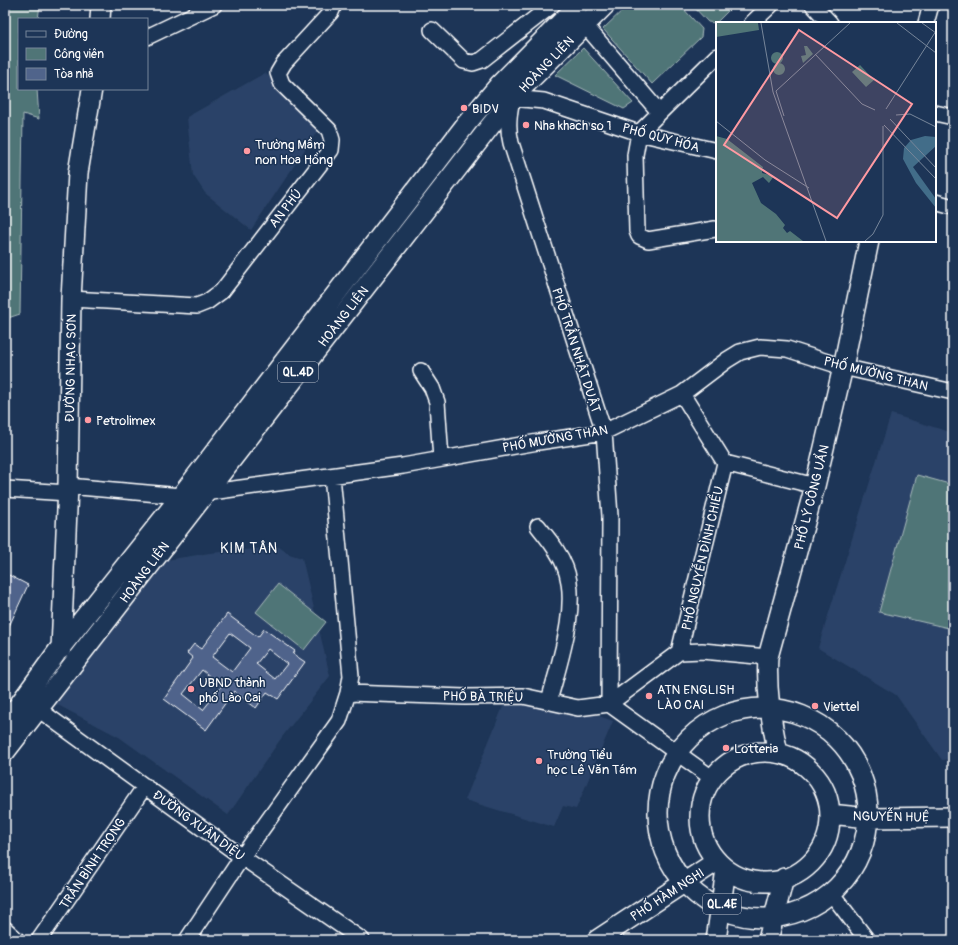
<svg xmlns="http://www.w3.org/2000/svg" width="958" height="945" font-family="Pangolin,sans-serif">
<rect width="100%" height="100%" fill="#1d3557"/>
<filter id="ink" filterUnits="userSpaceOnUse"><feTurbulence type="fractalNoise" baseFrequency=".025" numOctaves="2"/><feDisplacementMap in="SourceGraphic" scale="8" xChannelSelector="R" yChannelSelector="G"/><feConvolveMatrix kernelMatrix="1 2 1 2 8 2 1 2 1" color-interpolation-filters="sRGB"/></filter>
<g filter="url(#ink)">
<path fill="#2c4367" d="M 265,73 L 314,116 L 320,127 L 251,230 L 205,193 L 193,175 L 187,117 Z
M 891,414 L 953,433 L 953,759 L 942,760 L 896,695 L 818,648 Z
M 279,547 L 289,554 L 302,558 L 330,676 L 282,737 L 228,815 L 119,737 L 54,703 L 160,561 L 210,553 Z
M 509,692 L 544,697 L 613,721 L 576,809 L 563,806 L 554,827 L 465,800 Z"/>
<path fill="#507577" stroke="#a8babb" d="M 5,5 L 40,5 L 38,19 L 19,19 L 19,89 L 37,89 L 39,119 L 23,114 L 20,314 L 5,319 Z
M 628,5 L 680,5 L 702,29 L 701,37 L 652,84 L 603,29 Z
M 692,5 L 734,5 L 716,23 L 708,22 Z
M 583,48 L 633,103 L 624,109 L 555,75 Z
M 917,475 L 953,485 L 953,629 L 879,612 Z
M 278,584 L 326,622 L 304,650 L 256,612 Z"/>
<path fill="#50648b" stroke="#fff" fill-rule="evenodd" d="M 5,573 L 28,585 L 5,635 Z
M 227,614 L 258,637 L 264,629 L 295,651 L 293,654 L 305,662 L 278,699 L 267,692 L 256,708 L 234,691 L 206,730 L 164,699 L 193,658 L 187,653 L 194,644 L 201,649 ZM 230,633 L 250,648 L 232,672 L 212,657 ZM 268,649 L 287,664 L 275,679 L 256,664 ZM 202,670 L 222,686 L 203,710 L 183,694 Z"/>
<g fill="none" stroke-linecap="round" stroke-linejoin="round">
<defs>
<path id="minor" d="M 813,5 L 830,23
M 579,18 L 659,112
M 752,23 L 771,5
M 926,23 L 931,5
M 432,30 L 464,61 L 473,63 L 482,60 L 552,5
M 147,37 L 214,5
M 935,113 L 953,117
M 935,202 L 953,207
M 715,229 L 648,240 L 639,236 L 637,231 L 635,155 L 639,133 L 717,56
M 71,299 L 197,306 L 207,302 L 222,291 L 331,150 L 332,140 L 329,130 L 282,84 L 278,73 L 284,63 L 331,12 L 334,5
M 421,371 L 432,388 L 437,402 L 441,459
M 725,463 L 815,486
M 68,486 L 181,496
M 5,489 L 68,493
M 204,493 L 403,466 L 538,442 L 604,432 L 682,394 L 727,360 L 740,352 L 760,347 L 787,349 L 843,367 L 953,392
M 538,526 C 548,539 559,551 565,567 C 580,605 559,663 549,701
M 679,652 L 725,463 L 682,394
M 348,693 L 465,697 L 523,696 L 578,708 L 609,704 L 712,778
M 609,704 L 610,516 L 604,432 L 511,143 C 507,127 509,114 512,98 L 544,101 L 639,133 L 717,151
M 609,704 L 679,652 L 702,651 L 768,657
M 38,709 L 242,857 L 362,940
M 832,894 L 867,940
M 5,929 L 17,940
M 39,940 L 145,786
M 187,940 L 242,857 L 339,721 L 348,693 L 351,676 L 332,476"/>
<path id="major" d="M 100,19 L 101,5
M 61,649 L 68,486 L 71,299 L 78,173 L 92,89
M658 813a105 105 0 1 1 210 0a105 105 0 1 1-210 0Z
M 5,724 L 60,648 L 181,496 L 467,123 L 499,85 L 578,5
M 5,752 L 512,98 L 605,5
M700 817a65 65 0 1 1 130 0a65 65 0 1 1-130 0Z
M 778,753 C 771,720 766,690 768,657 L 815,486 L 843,367 L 869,241
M 830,814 L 869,818 L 953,817
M 597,940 L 717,861
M 716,940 L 726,869
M 768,940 L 784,878"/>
</defs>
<use href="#minor" stroke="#fff" stroke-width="18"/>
<use href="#major" stroke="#fff" stroke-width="22"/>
<use href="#minor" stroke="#1d3557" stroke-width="15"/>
<use href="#major" stroke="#1d3557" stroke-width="19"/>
</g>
</g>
<g fill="#ff9aa2" stroke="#1d3557" stroke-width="1.5">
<circle cx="464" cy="108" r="4"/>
<circle cx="526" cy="125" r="4"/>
<circle cx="247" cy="151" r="4"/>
<circle cx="88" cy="420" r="4"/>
<circle cx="191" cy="689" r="4"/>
<circle cx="649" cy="696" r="4"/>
<circle cx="815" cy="706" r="4"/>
<circle cx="726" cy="748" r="4"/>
<circle cx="539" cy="761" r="4"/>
</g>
<g text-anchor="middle" stroke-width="3" stroke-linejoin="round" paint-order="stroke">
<g fill="#1d3557" stroke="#bbc2cd" stroke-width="1">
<rect x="278" y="362" width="40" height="20" rx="3"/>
<rect x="703" y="894" width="38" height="20" rx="3"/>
</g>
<g font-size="12" font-weight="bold" fill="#fff">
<text x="298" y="376">QL.4D</text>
<text x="722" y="908">QL.4E</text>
</g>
<g font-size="13" fill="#fff" stroke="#1d3557">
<text transform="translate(546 64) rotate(-46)" y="5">HOÀNG LIÊN</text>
<text transform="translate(661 137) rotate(15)" y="5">PHỐ QUY HÓA</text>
<text transform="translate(285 208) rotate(-52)" y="5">AN PHÚ</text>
<text transform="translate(343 316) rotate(-52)" y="5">HOÀNG LIÊN</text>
<text transform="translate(577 350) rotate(72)" y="5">PHỐ TRẦN NHẬT DUẬT</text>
<text transform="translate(70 368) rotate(-89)" y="5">ĐƯỜNG NHẠC SƠN</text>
<text transform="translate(876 373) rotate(14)" y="5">PHỐ MƯỜNG THAN</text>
<text transform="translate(555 438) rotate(-10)" y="5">PHỐ MƯỜNG THAN</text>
<text transform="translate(811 497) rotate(-76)" y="5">PHỐ LÝ CÔNG UẨN</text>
<text transform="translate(702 558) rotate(-77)" y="5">PHỐ NGUYỄN ĐÌNH CHIỂU</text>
<text transform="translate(144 572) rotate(-53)" y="5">HOÀNG LIÊN</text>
<text transform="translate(483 696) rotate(1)" y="5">PHỐ BÀ TRIỆU</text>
<text transform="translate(891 816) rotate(1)" y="5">NGUYỄN HUỆ</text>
<text transform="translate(199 825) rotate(36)" y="5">ĐƯỜNG XUÂN DIỆU</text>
<text transform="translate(92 863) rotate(-56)" y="5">TRẦN BÌNH TRỌNG</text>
<text transform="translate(667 894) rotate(-33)" y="5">PHỐ HÀM NGHI</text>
</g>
<g font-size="13" fill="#fff" stroke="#1d3557" text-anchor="start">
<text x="472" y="113">BIDV</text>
<text x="534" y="130">Nha khach so 1</text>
<text x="255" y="149">Trường Mầm<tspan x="255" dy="15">non Hoa Hồng</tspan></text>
<text x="96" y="425">Petrolimex</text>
<text x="199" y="687">UBND thành<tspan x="199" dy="15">phố Lào Cai</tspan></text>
<text x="657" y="694">ATN ENGLISH<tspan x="657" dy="15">LÀO CAI</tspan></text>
<text x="823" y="711">Viettel</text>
<text x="734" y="753">Lotteria</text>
<text x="547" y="759">Trường Tiểu<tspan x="547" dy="15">học Lê Văn Tám</tspan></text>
</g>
<g font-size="14" letter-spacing="1" fill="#fff" stroke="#1d3557">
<text x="249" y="553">KIM TÂN</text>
</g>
</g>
<g transform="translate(716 22)">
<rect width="220" height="220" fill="#1d3557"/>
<path d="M 0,1 L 42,1 L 43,8 L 0,15 ZM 88,24 L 91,24 L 97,32 L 87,41 L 85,34 L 90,33 ZM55 36a6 6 0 1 1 12 0a6 6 0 1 1-12 0ZM57 47a6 6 0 1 1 12 0a6 6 0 1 1-12 0ZM 144,43 L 158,58 L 150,65 L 136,50 ZM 0,114 L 11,117 L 47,145 L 46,151 L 58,154 L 53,161 L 47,155 L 36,161 L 45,181 L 60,192 L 69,203 L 67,206 L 71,211 L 74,209 L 87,219 L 0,219 Z" fill="#507577"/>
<path d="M 209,114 L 220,115 L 220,124 L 197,145 L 220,177 L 220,186 L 200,161 L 187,137 L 188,126 L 195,118 Z" fill="#426d89"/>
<path fill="none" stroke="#77869a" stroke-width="1" d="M 45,1 L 57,70 L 110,219M 181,1 L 220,31M 206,1 L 220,11M 99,32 L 146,82 L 159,88M 60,69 L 134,1M 60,69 L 68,94M 170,87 L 220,9M 180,93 L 194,92 L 220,105M 174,97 L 220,146M 0,99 L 49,138 L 93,166M 168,103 L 220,157M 149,219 L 157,212 L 167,193 L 167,104"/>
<path fill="#ff9aa2" fill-opacity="0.15" stroke="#ff9aa2" stroke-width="2" d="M 83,8 L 196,82 L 121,196 L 8,123 Z"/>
<rect width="220" height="220" fill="none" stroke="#fff" stroke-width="2"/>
</g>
<rect width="958" height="945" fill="none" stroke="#1d3557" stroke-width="20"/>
<rect x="10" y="10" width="938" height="925" fill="none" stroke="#fff" stroke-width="1.5" filter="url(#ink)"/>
<rect x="18" y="18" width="130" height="72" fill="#1d3557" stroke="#77869a"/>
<rect x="26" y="31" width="20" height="6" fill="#1d3557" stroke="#77869a"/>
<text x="54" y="38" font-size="12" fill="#ffffff">Đường</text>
<rect x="26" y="48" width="20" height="12" fill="#507577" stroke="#77869a"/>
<text x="54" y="58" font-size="12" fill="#ffffff">Công viên</text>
<rect x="26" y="68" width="20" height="12" fill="#50648b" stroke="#77869a"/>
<text x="54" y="78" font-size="12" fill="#ffffff">Tòa nhà</text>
</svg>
